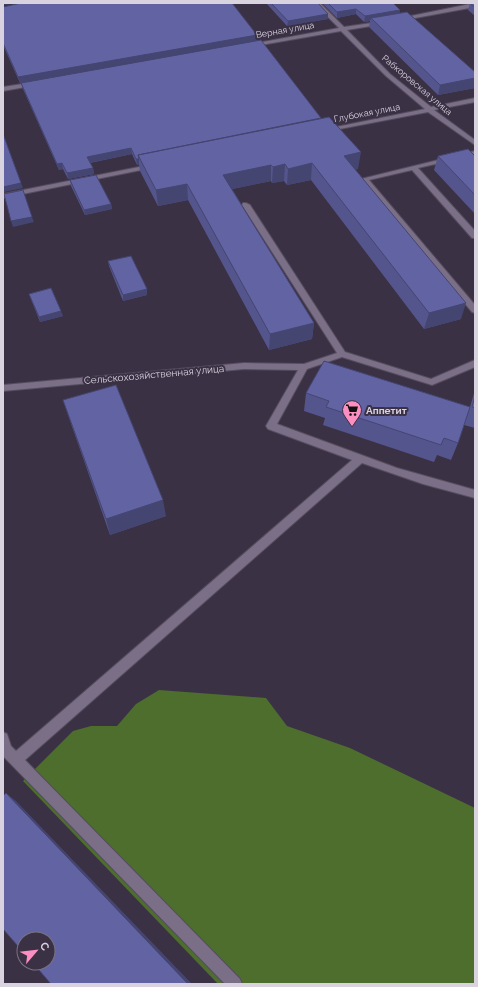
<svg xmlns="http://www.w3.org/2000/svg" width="478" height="987" font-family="Raleway,sans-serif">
<rect width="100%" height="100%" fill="#3b3145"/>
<path fill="#4d6e2d" d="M 159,690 L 266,698 L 287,726 L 350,748 L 475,808 L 475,984 L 218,984 L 23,781 L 73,731 L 91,726 L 117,726 L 136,704 Z"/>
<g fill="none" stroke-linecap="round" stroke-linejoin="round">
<defs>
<path id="minor" d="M 314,3 L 320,3 L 344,27 L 385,21 L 386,22 L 383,24 L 347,30 L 390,74 L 431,107 L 475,98 L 475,102 L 434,110 L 475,140 L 475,145 L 428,112 L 324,132 L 324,130 L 326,129 L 425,109 L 386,76 L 341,31 L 249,47 L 246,45 L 339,28 Z
M 475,3 L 475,7 L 399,21 L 396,19 Z
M 35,82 L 38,84 L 37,85 L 3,91 L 3,87 Z
M 475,151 L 475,155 L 418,168 L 475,231 L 475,238 L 472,238 L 412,170 L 369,180 L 475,305 L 475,313 L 472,312 L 361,179 Z
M 154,164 L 156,165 L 156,167 L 3,198 L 3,194 Z
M 243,203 L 246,203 L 250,205 L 345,352 L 431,379 L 475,360 L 475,367 L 432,385 L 342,357 L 307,369 L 277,424 L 397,468 L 475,490 L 475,498 L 423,484 L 362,463 L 25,760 L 240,979 L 242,984 L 225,984 L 3,756 L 3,732 L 7,734 L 11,746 L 16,751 L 352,460 L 268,429 L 266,426 L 298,370 L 244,369 L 3,391 L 3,385 L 244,363 L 304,364 L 337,353 L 242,205 Z"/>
</defs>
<use href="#minor" stroke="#554d5e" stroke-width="2"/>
<use href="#minor" fill="#7a6f86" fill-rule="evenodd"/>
</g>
<path fill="#54558c" d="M 266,3 L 318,3 L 328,14 L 328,19 L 287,26 Z
M 322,3 L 393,3 L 400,13 L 475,72 L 475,88 L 438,95 L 369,27 L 370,21 L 364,22 L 356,14 L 337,18 Z
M 470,3 L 475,3 L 475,16 L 468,10 Z
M 3,7 L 257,41 L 20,83 L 3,45 Z
M 21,83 L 358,169 L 355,169 L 461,319 L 424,329 L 311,180 L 287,185 L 284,181 L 272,183 L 271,181 L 232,189 L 314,323 L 312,339 L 269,350 L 188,200 L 158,206 L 140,171 L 139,165 L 137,165 L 132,154 L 90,163 L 93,168 L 94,174 L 68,179 L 63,169 L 59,170 L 23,89 Z
M 438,156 L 475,156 L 475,214 L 434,170 Z
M 70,180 L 111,204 L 112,209 L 85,215 L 71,186 Z
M 108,261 L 147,295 L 123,301 L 109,266 Z
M 29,294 L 63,316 L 40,322 Z
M 475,390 L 475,428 L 464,425 L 458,443 L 451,460 L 437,455 L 434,462 L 323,425 L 325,418 L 304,411 L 306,393 L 470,407 Z
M 63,400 L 166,516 L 110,535 L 69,418 Z"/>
<path fill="#454572" d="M 3,3 L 20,3 L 3,5 Z
M 356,9 L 356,14 L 337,18 L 337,12 Z
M 400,10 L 399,15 L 371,18 L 370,21 L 364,22 L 365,16 Z
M 328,14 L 328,19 L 287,26 L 288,21 Z
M 257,35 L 257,41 L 20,83 L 18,77 Z
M 475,78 L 475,88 L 438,95 L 440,85 Z
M 131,148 L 132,154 L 88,163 L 87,157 Z
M 361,152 L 358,169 L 342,172 L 344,156 Z
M 136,159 L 139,159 L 139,165 L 137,165 Z
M 62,163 L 63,169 L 59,170 L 57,164 Z
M 312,163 L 311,180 L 287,185 L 288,169 Z
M 285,164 L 284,181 L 272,183 L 273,167 Z
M 271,165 L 271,181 L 223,191 L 223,175 Z
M 93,168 L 94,174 L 68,179 L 67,173 Z
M 21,183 L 23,188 L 4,192 L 3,187 Z
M 187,184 L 188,200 L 158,206 L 156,190 Z
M 111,204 L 112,209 L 85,215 L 84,210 Z
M 32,217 L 34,222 L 13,227 L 11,221 Z
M 147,289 L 147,295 L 123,301 L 123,295 Z
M 466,303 L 461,319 L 424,329 L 429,313 Z
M 61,311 L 63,316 L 40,322 L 39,317 Z
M 314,323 L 312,339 L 269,350 L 270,334 Z
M 163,500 L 166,516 L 110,535 L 106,519 Z
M 6,793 L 16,801 L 192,984 L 188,984 Z"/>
<path fill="#6263a3" stroke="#454572" d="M 21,3 L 232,3 L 257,35 L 18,77 L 3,43 L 3,7 Z
M 271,3 L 318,3 L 328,14 L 288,21 Z
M 328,3 L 393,3 L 400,10 L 365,16 L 356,9 L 337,12 Z
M 470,3 L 475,3 L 475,7 Z
M 407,12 L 475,72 L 475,78 L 440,85 L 371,18 Z
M 261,40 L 321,118 L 138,155 L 139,159 L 136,159 L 131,148 L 87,157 L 93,168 L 67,173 L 62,163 L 57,164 L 21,83 Z
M 329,117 L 361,152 L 344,156 L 466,303 L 429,313 L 312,163 L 288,169 L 285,164 L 273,167 L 271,165 L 223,175 L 314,323 L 270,334 L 187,184 L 156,190 L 138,155 Z
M 3,134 L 21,183 L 3,187 Z
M 468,149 L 475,156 L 475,195 L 438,156 Z
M 96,175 L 111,204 L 84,210 L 70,180 Z
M 23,190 L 32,217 L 11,221 L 4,194 Z
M 131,256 L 147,289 L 123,295 L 108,261 Z
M 51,288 L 61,311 L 39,317 L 29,294 Z
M 324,361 L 470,407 L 458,443 L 444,438 L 441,445 L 326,407 L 329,401 L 306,393 Z
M 116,385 L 163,500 L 106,519 L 63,400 Z
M 475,396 L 475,408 L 472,407 Z
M 6,793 L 188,984 L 51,984 L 33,963 L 48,963 L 48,939 L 24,939 L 24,953 L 3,929 L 3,796 Z"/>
<defs>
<symbol id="supermarket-pin" viewBox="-11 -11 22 30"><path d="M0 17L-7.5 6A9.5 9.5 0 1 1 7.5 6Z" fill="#fc8fc1" stroke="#3b3145"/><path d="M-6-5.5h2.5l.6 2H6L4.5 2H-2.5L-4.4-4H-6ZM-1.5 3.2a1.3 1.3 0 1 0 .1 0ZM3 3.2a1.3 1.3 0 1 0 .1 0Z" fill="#111"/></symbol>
</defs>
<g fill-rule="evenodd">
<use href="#supermarket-pin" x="341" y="399" width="22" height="30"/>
</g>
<g text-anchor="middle" stroke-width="4" stroke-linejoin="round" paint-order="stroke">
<g font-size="9" fill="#d9d3e0" stroke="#3b3145">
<text transform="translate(285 30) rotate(-10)" y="3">Верная улица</text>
<text transform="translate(417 85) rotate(40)" y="3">Рабкоровская улица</text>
<text transform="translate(367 113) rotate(-11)" y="3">Глубокая улица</text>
</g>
<g font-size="10" fill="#d9d3e0" stroke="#3b3145">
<text transform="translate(154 374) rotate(-5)" y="4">Сельскохозяйственная улица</text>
</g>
<g font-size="10" font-weight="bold" fill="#d9d3e0" stroke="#3b3145" text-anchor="start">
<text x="366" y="414">Аппетит</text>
</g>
</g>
<rect width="478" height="987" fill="none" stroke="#d9d3e0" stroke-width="8"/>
<g transform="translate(36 951) rotate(62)"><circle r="19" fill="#3b3145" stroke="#7a7283"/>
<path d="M0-3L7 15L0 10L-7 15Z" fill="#fc8fc1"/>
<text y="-6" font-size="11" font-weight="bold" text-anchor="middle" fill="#d9d3e0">С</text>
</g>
</svg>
